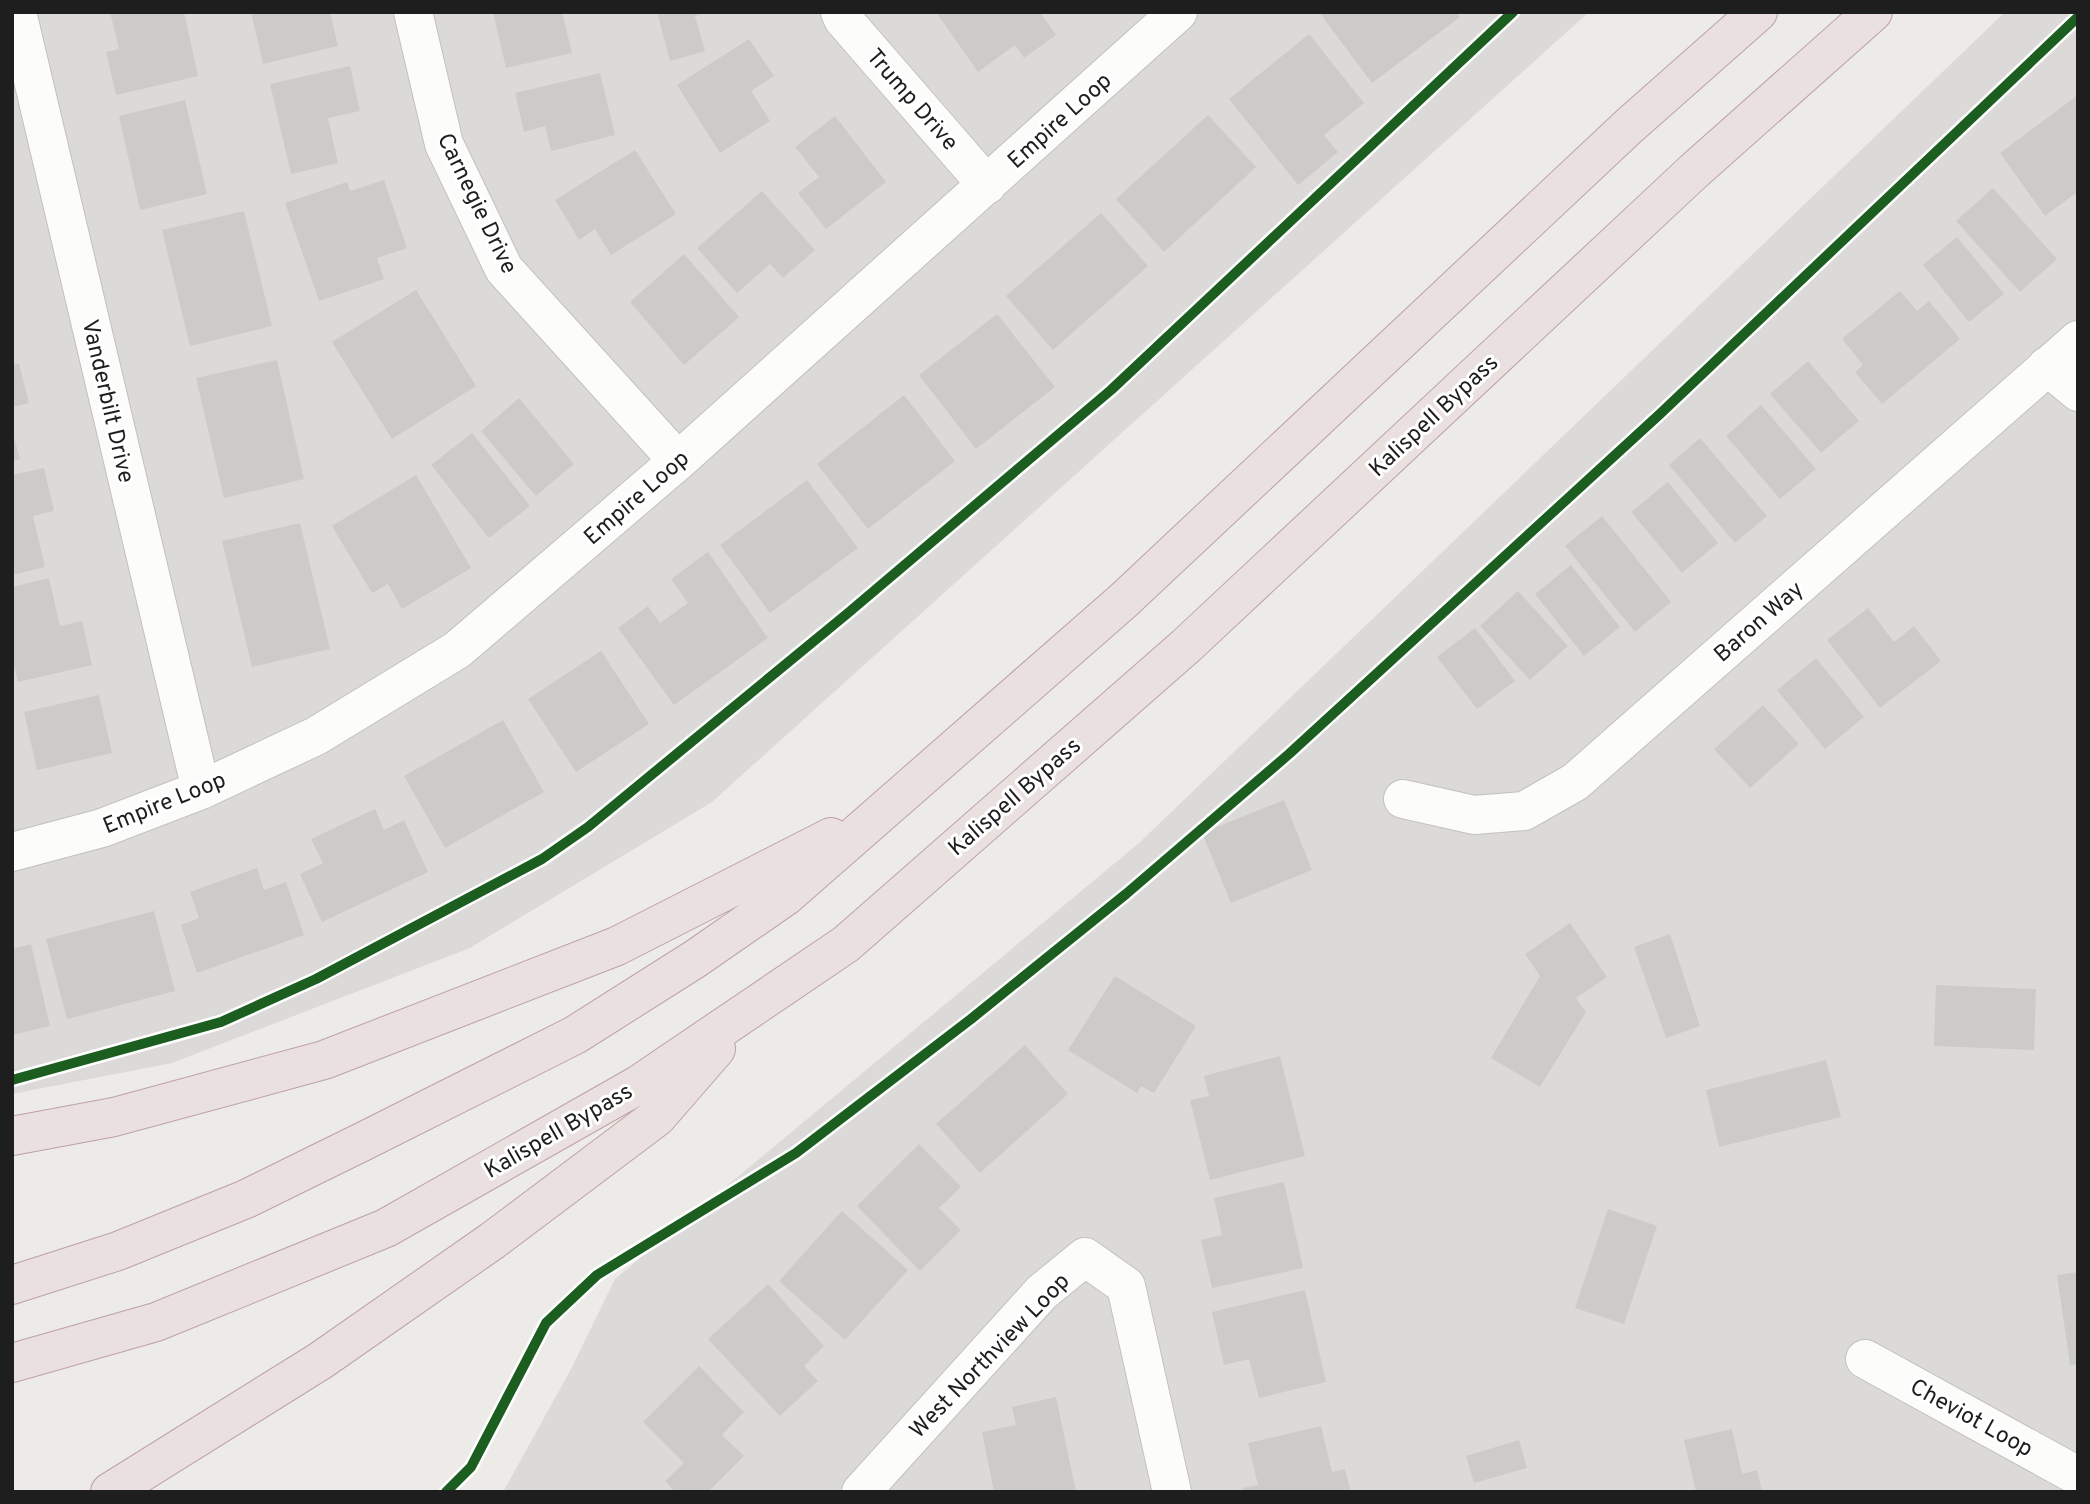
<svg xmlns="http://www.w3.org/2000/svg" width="2090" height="1504" font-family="Overpass,sans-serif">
<rect width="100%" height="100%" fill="#ecebe7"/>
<path fill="#dbdad8" d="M 12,12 L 1589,12 L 712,802 L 470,948 L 172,1063 L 12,1094 Z
M 2005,12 L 2078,12 L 2078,1492 L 503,1492 L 571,1369 L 615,1279 L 1139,843 Z"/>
<path fill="#cdcbc8" d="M 110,12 L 184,12 L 198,76 L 116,95 L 106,52 L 119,49 Z
M 251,12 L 330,12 L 338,46 L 263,64 Z
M 493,12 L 562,12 L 572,53 L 506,68 Z
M 657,12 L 705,12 L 695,16 L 705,51 L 670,61 Z
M 936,12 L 1040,12 L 1056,35 L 1024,58 L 1015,45 L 978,72 Z
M 1319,12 L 1456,12 L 1460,17 L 1372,83 Z
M 1309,34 L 1364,103 L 1324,135 L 1338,152 L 1298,185 L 1229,99 Z
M 749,39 L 774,76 L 751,91 L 770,121 L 720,153 L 677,85 Z
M 350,66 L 360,111 L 328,118 L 338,163 L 291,174 L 270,84 Z
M 600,73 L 615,135 L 551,151 L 545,126 L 524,132 L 515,93 Z
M 2078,95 L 2078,196 L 2076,193 L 2045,216 L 2000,153 Z
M 185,100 L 207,194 L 140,210 L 119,116 Z
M 1208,115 L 1256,167 L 1164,252 L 1116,199 Z
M 835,116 L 886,182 L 826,229 L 798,193 L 819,177 L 795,147 Z
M 635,150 L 676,214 L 611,255 L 595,229 L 579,240 L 555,200 Z
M 384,180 L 407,248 L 377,258 L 384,279 L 319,301 L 285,203 L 347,182 L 350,191 Z
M 1993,188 L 2057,259 L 2020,292 L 1956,221 Z
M 762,191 L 815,250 L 783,278 L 770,264 L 737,293 L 697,248 Z
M 244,211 L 272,326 L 190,346 L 162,230 Z
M 1101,213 L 1148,266 L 1053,350 L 1006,296 Z
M 1957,237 L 2004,294 L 1969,322 L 1923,265 Z
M 684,254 L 739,317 L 684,365 L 630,302 Z
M 416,290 L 476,386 L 392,439 L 332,342 Z
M 1900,291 L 1917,311 L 1929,301 L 1960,339 L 1882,404 L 1855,372 L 1863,365 L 1842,339 Z
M 997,314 L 1055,387 L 976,449 L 919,375 Z
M 277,360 L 304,479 L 224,498 L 196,378 Z
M 1808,361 L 1859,421 L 1821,453 L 1770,394 Z
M 19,364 L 29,403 L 12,407 L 12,365 Z
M 904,395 L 955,461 L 868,529 L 817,464 Z
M 519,398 L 574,464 L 536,496 L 481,431 Z
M 1761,405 L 1816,469 L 1780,499 L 1726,436 Z
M 12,430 L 20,459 L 12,461 Z
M 472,433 L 530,506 L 489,538 L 431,465 Z
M 1700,438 L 1767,516 L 1735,543 L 1669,465 Z
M 44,468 L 54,511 L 33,516 L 45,567 L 12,575 L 12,475 Z
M 416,475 L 471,568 L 402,609 L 388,584 L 372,593 L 332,526 Z
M 807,480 L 858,548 L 770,613 L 720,545 Z
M 1668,482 L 1718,543 L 1682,573 L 1631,512 Z
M 1602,516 L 1671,602 L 1635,632 L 1565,546 Z
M 300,523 L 330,649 L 252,667 L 222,541 Z
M 708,552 L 768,638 L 674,705 L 618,628 L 648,606 L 660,623 L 688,603 L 671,579 Z
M 1571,565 L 1620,627 L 1584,656 L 1535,594 Z
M 49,578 L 60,626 L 82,621 L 92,665 L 18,682 L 12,657 L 12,587 Z
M 1518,591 L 1568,646 L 1530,680 L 1480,626 Z
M 1868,608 L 1894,642 L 1914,626 L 1941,661 L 1880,708 L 1827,640 Z
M 1475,628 L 1515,681 L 1477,709 L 1437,657 Z
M 601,651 L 649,724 L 576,772 L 528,699 Z
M 1816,658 L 1864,717 L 1825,749 L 1777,690 Z
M 99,695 L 112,753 L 37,770 L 24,712 Z
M 1763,705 L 1799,744 L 1750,788 L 1714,749 Z
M 503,720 L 544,792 L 445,848 L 404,776 Z
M 1284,800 L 1312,870 L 1231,903 L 1202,833 Z
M 375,809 L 384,830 L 404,820 L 428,872 L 322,922 L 300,874 L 323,863 L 311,839 Z
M 257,868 L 264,890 L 286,882 L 304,935 L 197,973 L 181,925 L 199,918 L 190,892 Z
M 154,911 L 175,991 L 67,1019 L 46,939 Z
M 1570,923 L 1607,977 L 1576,998 L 1586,1012 L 1540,1087 L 1491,1058 L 1540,976 L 1525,954 Z
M 1670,934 L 1700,1026 L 1666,1038 L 1634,947 Z
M 31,944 L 50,1026 L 12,1035 L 12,949 Z
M 1115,976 L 1196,1026 L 1154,1093 L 1141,1086 L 1137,1093 L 1068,1050 Z
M 1936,985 L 2036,989 L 2034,1050 L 1934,1046 Z
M 1025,1045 L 1068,1094 L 980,1173 L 936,1124 Z
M 1280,1056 L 1305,1156 L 1210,1180 L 1190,1100 L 1209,1096 L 1204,1076 Z
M 1826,1060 L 1841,1117 L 1719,1147 L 1706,1090 Z
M 919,1144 L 961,1187 L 939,1208 L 961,1230 L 920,1271 L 857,1206 Z
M 1284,1182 L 1303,1268 L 1212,1288 L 1201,1240 L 1222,1235 L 1214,1198 Z
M 1608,1209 L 1657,1226 L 1624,1324 L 1575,1308 Z
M 842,1211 L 908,1270 L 845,1340 L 779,1281 Z
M 2078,1272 L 2078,1364 L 2070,1365 L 2057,1275 Z
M 768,1284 L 824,1346 L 804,1366 L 818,1381 L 780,1416 L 708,1339 Z
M 1305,1290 L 1326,1382 L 1259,1398 L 1249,1359 L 1224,1365 L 1212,1312 Z
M 699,1366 L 744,1412 L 722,1435 L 744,1456 L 708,1492 L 675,1492 L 665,1481 L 684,1463 L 643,1422 Z
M 1056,1397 L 1076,1492 L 994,1492 L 982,1432 L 1016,1425 L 1012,1407 Z
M 1321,1426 L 1332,1472 L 1345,1469 L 1351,1492 L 1244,1492 L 1243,1488 L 1258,1485 L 1248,1443 Z
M 1732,1429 L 1742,1474 L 1757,1470 L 1762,1492 L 1696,1492 L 1684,1440 Z
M 1519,1440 L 1527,1468 L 1474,1483 L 1466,1456 Z"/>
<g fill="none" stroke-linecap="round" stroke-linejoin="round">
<defs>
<path id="minor" d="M 17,12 L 201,790
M 413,12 L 444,144 L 504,269 L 678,461
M 840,12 L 843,19 L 987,185
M 2047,366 L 2078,392
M 1403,799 L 1474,815 L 1524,811 L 1575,782 L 2078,340
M 12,852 L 102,828 L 201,790 L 316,736 L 457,650 L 678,461 L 1178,12
M 1865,1359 L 2078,1476
M 861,1492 L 1042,1292 L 1085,1257 L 1126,1286 L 1172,1492"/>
<path id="highway" d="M 12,1136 L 114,1117 L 324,1060 L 617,946 L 831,837
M 12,1285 L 118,1251 L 246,1199 L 364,1141 L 575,1035 L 695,959 L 786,896 L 1123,601 L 1629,126 L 1758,12
M 12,1363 L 156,1322 L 386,1228 L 638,1085 L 846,944 L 1186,646 L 1694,171 L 1873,12
M 110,1492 L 320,1361 L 492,1241 L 657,1117 L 716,1049"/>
</defs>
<use href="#minor" stroke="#c2c1bf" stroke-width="40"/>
<use href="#highway" stroke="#bea1a5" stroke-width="40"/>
<use href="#minor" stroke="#fcfcfb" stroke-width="38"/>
<use href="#highway" stroke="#e9e0df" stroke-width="38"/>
<defs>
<path id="cycleway" d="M 12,1080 L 221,1022 L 316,979 L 542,859 L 588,827 L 848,613 L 1111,390 L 1513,12
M 446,1492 L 471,1467 L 546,1323 L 597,1275 L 796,1153 L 971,1019 L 1126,894 L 1289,754 L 1661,413 L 2078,17"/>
</defs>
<use href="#cycleway" stroke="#fff" stroke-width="15"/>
<use href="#cycleway" stroke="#1b5e20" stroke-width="10"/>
</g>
<g text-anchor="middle" stroke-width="6" stroke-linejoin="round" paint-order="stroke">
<g font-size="23" fill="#1e1e1e" stroke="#fff">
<text transform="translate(913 99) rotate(49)" y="8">Trump Drive</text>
<text transform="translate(1059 120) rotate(-42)" y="8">Empire Loop</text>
<text transform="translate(478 203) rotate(64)" y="8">Carnegie Drive</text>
<text transform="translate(109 401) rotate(77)" y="8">Vanderbilt Drive</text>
<text transform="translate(1433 415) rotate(-43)" y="8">Kalispell Bypass</text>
<text transform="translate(636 497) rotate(-41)" y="8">Empire Loop</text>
<text transform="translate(1758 621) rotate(-41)" y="8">Baron Way</text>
<text transform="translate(1014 796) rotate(-41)" y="8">Kalispell Bypass</text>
<text transform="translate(164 802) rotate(-22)" y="8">Empire Loop</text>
<text transform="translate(558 1130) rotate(-30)" y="8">Kalispell Bypass</text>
<text transform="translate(989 1355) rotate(-46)" y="8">West Northview Loop</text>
<text transform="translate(1972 1417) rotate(29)" y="8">Cheviot Loop</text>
</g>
</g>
<rect width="2090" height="1504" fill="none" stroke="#1e1e1e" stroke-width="28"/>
</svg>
